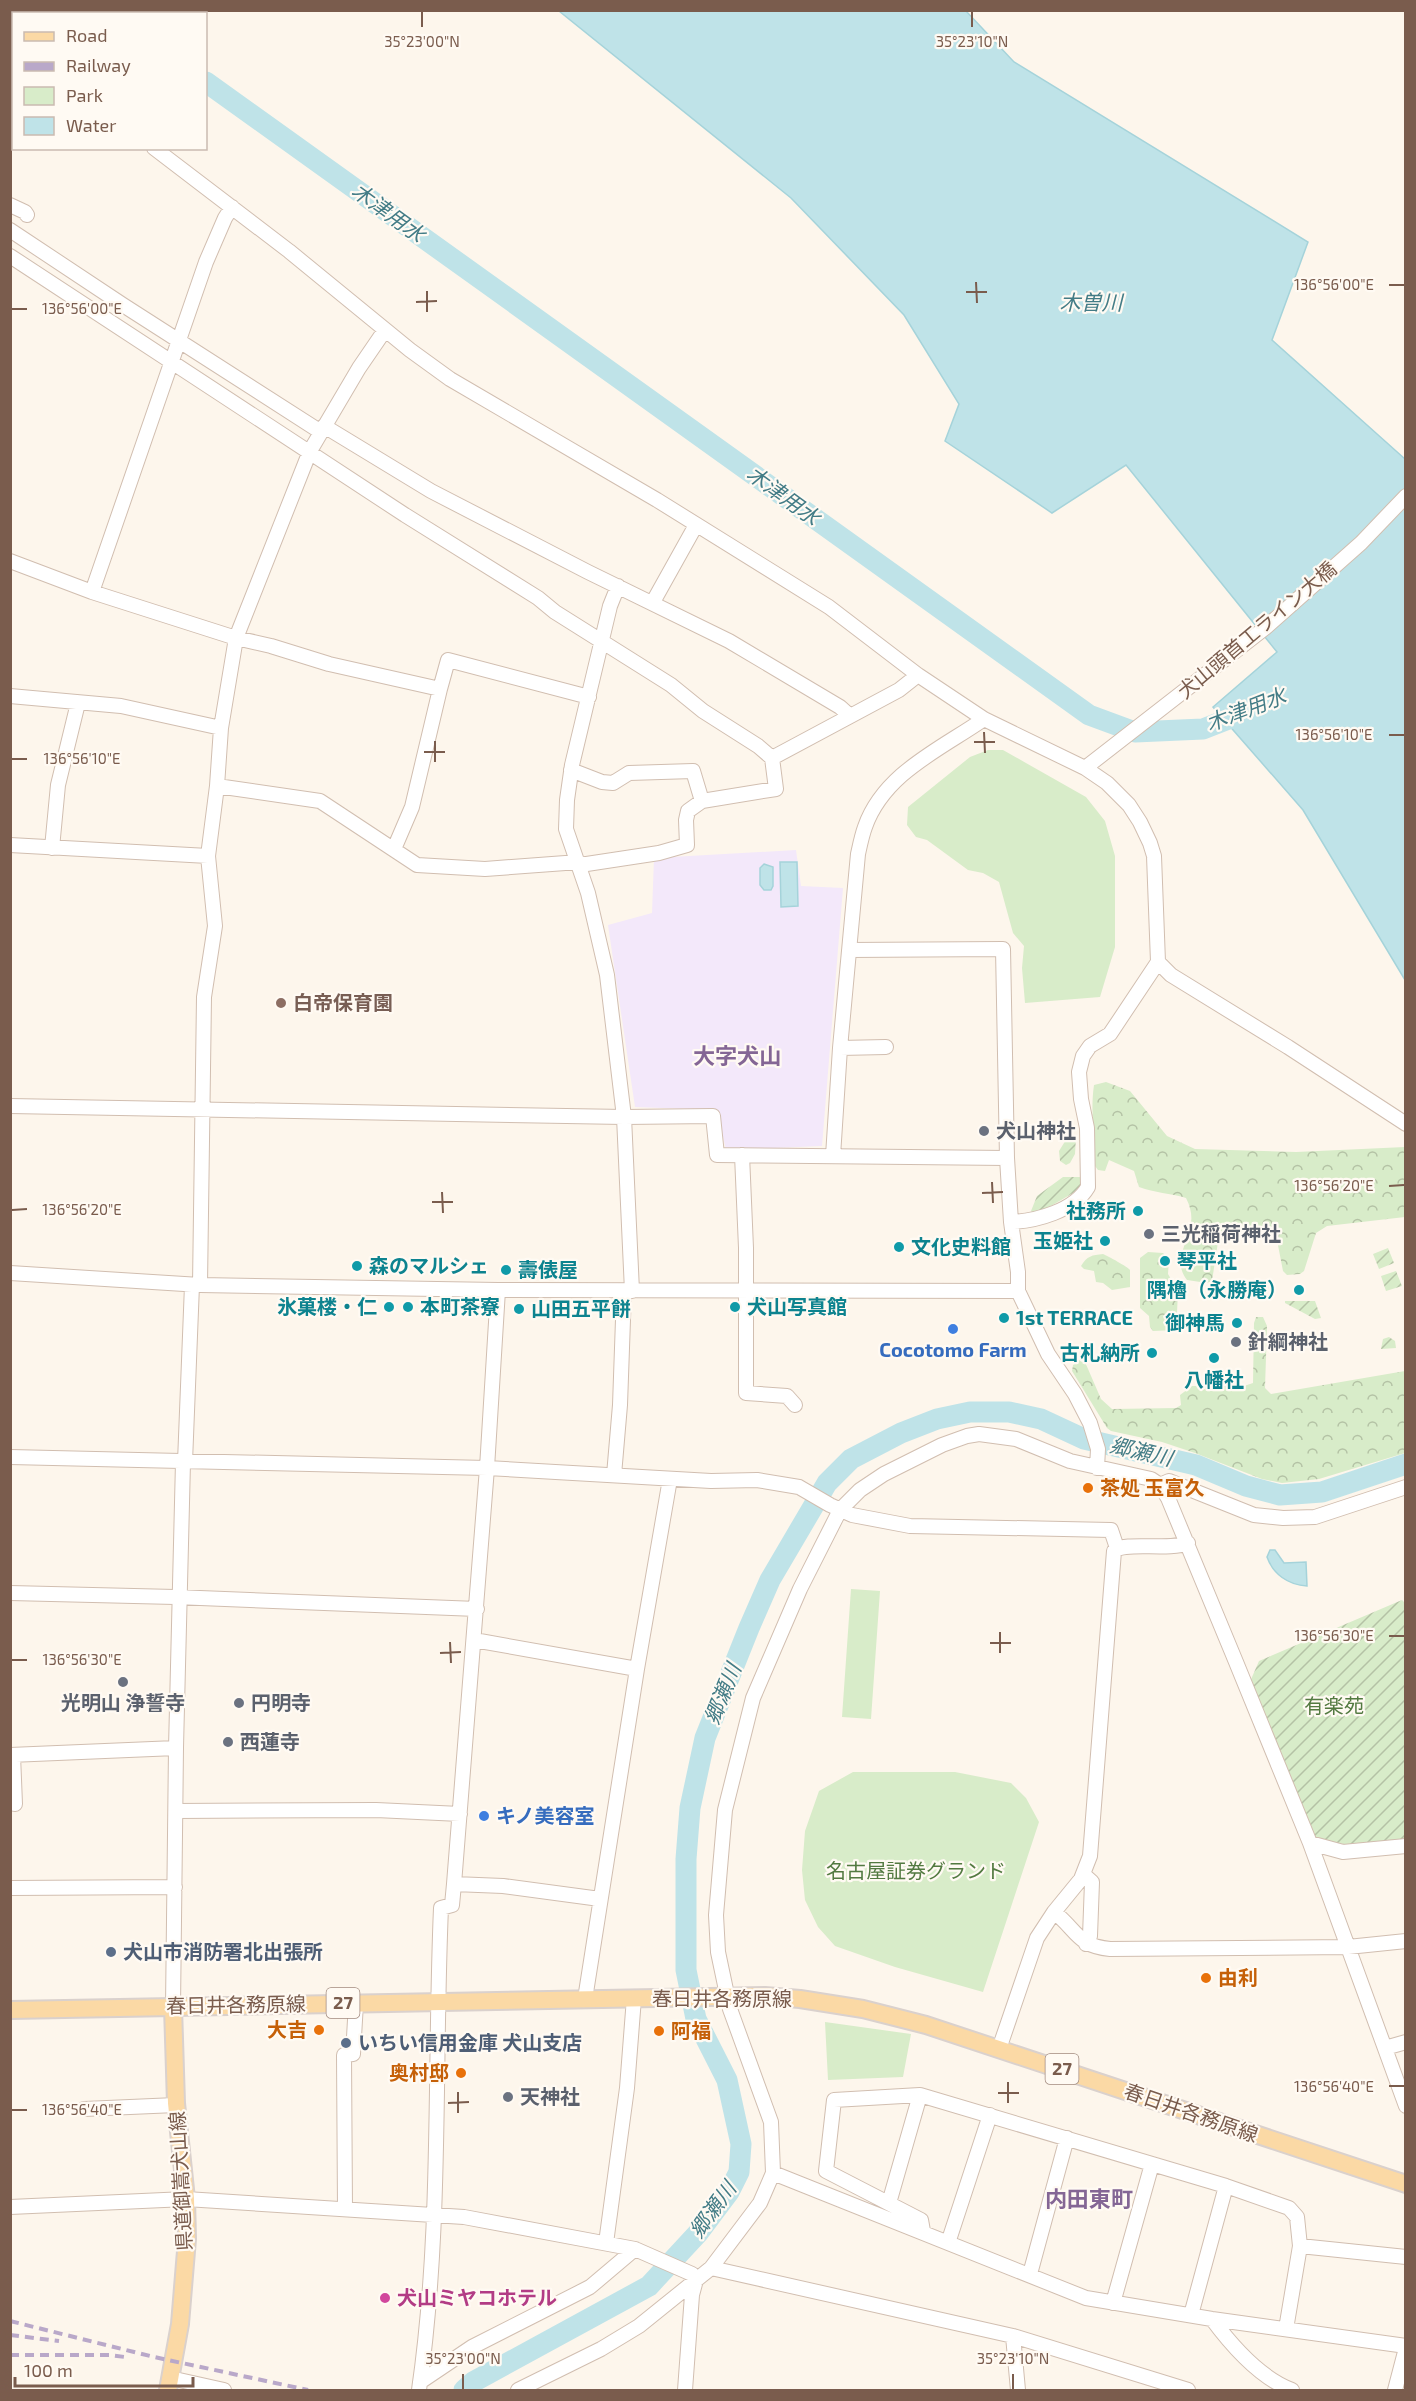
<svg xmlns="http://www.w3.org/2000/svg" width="1416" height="2401" font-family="'Exo 2','Noto Sans JP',sans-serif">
<defs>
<pattern id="forest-crowns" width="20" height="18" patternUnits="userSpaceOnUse" patternTransform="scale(1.5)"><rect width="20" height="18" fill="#d8ecc9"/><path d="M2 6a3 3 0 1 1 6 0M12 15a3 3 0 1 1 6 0" fill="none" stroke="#b4c2a5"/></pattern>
<pattern id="garden-furrows" width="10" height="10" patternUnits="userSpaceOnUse" patternTransform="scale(1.5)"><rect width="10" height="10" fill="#d8ecc9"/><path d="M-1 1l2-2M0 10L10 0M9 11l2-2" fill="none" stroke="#b4c2a5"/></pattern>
</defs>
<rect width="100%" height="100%" fill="#fdf6ec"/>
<path fill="#f3e8fa" d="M 796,850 L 801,886 L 843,888 L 822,1146 L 726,1150 L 717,1110 L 635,1107 L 608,925 L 652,913 L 654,858 Z"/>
<path fill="url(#forest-crowns)" d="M 1106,1082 L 1130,1091 L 1167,1136 L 1195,1149 L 1296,1152 L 1405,1147 L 1405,1217 L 1327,1226 L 1316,1233 L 1304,1271 L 1300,1274 L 1287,1275 L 1283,1271 L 1276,1235 L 1269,1230 L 1228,1235 L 1218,1242 L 1212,1281 L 1207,1283 L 1187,1280 C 1166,1252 1205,1234 1186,1198 C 1170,1193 1155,1193 1139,1187 L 1134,1171 L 1109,1160 L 1105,1171 L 1098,1170 L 1095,1166 C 1095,1139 1090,1112 1094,1085 Z
M 1148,1252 L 1163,1253 L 1169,1259 L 1168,1274 L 1178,1291 L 1177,1313 L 1180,1319 L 1180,1328 L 1176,1330 L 1153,1331 L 1150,1327 L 1149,1316 L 1140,1308 L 1140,1258 Z
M 1103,1254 C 1108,1256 1128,1267 1130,1270 L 1130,1287 L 1112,1290 L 1103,1283 L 1096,1282 L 1094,1271 L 1084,1269 L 1081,1266 C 1087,1256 1092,1255 1103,1254 Z
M 1256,1317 L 1263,1317 L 1267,1326 L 1265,1388 L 1271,1394 L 1405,1371 L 1405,1453 L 1319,1479 L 1282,1483 L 1262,1479 L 1195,1453 L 1162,1442 L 1111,1431 L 1107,1428 L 1072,1371 L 1073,1365 L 1080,1360 L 1085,1362 L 1101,1399 L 1112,1409 L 1176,1408 L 1181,1405 L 1180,1395 L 1192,1386 L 1244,1386 L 1253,1383 L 1254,1323 Z"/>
<path fill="#d8ecc9" d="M 988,750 L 1003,750 L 1086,797 L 1105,821 L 1115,856 L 1115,947 L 1100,997 L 1025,1003 L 1022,968 L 1024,946 L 1013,933 L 999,882 L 983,873 L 968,870 L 927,840 L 916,837 L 907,825 L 908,807 L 970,757 Z
M 851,1589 L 880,1591 L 871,1719 L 842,1717 Z
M 853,1772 L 955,1772 L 1011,1783 L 1026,1798 L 1039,1822 L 983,1992 L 895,1967 L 835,1946 L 818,1927 L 805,1900 L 802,1870 L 805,1831 L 819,1791 Z
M 825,2022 L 911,2034 L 903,2077 L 828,2080 Z"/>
<path fill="url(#garden-furrows)" d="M 1069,1135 L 1076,1137 L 1075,1154 L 1070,1163 L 1066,1165 L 1060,1161 L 1059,1151 Z
M 1063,1177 L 1081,1177 L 1083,1179 L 1080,1189 L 1044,1210 L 1033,1213 L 1031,1211 L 1037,1196 Z
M 1388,1248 L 1394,1263 L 1379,1269 L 1373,1254 Z
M 1396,1271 L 1402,1286 L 1386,1291 L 1381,1276 Z
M 1285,1301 L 1315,1301 L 1321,1318 L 1315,1319 L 1285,1303 Z
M 1389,1337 L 1395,1341 L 1396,1348 L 1381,1349 L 1383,1339 Z
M 1402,1600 L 1406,1604 L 1405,1841 C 1373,1843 1343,1849 1311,1837 L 1249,1684 L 1259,1661 Z"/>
<path fill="#bfe3e8" stroke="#a5d3da" stroke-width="1.5" d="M 559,11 L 966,11 L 1014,62 L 1308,242 L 1272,340 L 1405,459 L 1405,980 L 1303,810 L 1213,707 L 1277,652 L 1126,465 L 1052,513 L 945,441 L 959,404 L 904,315 L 791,198 Z
M 780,862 L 797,862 L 798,906 L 781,907 Z
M 764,864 L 773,867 L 773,886 L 771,890 L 764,890 L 760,885 L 760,868 Z
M 1270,1550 L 1275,1550 L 1284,1563 L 1306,1562 L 1307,1586 C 1288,1585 1273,1574 1267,1557 Z"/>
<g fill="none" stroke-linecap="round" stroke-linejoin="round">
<path stroke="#a5d3da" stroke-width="4" d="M 111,10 L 113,14"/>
<path stroke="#bfe3e8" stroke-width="21" d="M 10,38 L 14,38
M 206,82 L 1089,715 L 1135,732 L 1203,729 L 1249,711
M 464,2390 L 473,2382 L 649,2286 L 699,2232 L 729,2192 L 739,2172 L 741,2144 L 727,2080 L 696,2019 L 686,1970 L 686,1859 L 690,1808 L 705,1738 L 749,1628 L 770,1580 L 827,1483 L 851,1459 L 901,1433 L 937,1419 L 970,1412 L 1009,1412 L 1041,1419 L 1084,1439 L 1196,1465 L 1246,1486 L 1280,1495 L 1322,1492 L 1406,1464"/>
<defs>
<path id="minor" d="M 10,76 L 14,77
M 154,148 L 289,251 L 410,350 L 450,379 L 657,500 L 829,607 L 918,675 L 984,719 L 1085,768 L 1107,783 L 1129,805 L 1140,822 L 1150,843 L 1154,856 L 1158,962 L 1110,1034 L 1090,1046 L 1083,1056 L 1079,1072 L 1081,1099 L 1087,1128 L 1088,1187 C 1074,1211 1036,1221 1011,1222
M 10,205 L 25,212 L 27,215
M 10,230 L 123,305 L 321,432
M 10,256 L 405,515 L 538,598 L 555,612 L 671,685 L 703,711 L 758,746 L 772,758 L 899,690 L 918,675
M 324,426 L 431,491 L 588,572 L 729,641 L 840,707 L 850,716
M 10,561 L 92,592 L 236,638 L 271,646 L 329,664 L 440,689 L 448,660 L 589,697
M 618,586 L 610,606 L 572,765 L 567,800 L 566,829 L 588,893 L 607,975 L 624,1117 L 632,1291
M 92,592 L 206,262 L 225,218 L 232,207
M 653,602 L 696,525
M 10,696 L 121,706 L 221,728
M 1085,768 L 1265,628 L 1361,543 L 1406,496
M 571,770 L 602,782 L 613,783 L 629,773 L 693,771 L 702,801
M 217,786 L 320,801 L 417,865 L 485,869 L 579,862
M 10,845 L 208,856
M 52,848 L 58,785 L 78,703
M 394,849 L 412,807 L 440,689
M 580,865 L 659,853 L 687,845 L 686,820 L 688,811 L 702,801 L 776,789 L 772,758
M 849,950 L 1003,949 L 1007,1158 L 1011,1222 L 1018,1272 L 1018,1291 L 1048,1354 L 1075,1394 L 1090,1423 L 1098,1449 L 1097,1468
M 1158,962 L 1171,975 L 1288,1047 L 1406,1124
M 840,1048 L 886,1047
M 10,1106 L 624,1117 L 713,1116 L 717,1155 L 1007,1158
M 742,1155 L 746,1248 L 746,1393 L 787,1396 L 795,1405
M 833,1156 L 840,1048 L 858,854 C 860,845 862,835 865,827 C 884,773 941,749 984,719
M 10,1273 L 200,1285 L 498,1290 L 1018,1291
M 200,1285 L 204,997 L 215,926 L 208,856 L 217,786 L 221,728 L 236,638 L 310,451 L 359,368 L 385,330
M 10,1457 L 487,1468 L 711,1481 L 757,1480 L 799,1487 L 830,1505 L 852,1515 L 910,1526 L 1111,1530 L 1117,1548
M 185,1462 L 192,1285
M 614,1475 L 620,1405 L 624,1291
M 1160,1485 L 1169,1481 L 1254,1515 L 1283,1518 L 1315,1517 L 1406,1487
M 10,1593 L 175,1597 L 477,1609
M 474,1640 L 637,1669
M 10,1755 L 176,1748
M 13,1755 L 15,1804
M 176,1811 L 376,1810 L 460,1814
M 1310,1843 L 1343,1852 L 1406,1846
M 1083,1874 L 1092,1882 L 1090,1936 L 1086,1944
M 454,1884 L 503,1886 L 600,1899
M 10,1888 L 175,1887
M 1054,1912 C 1077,1930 1077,1946 1110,1949 L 1348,1947 L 1406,1941
M 585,1999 L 637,1669 L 670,1479
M 173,2007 L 176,1748 L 183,1462
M 1385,2048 L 1406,2042
M 999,2049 L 1037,1938 L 1054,1912 L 1081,1879 L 1090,1856 L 1114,1551 C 1125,1541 1168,1551 1188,1543
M 84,2109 L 176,2105
M 773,2173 L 1086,2298 L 1212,2319 L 1406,2346
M 889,2203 L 920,2095
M 10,2207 L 186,2199 L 464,2217 L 635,2249 L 692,2274 L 696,2280
M 345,2209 L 344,2055 L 353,2054 L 356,2003
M 923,2231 L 921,2220 L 826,2171 L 834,2100 L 920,2095 L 1226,2186 L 1289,2208 L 1297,2217 L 1300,2246 L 1406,2257
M 606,2243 L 627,2088 L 634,1998
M 948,2243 L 990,2115
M 711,2268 L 1013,2336 L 1188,2390
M 1030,2274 L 1067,2138
M 1113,2303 L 1152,2164
M 1191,2315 L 1226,2186
M 1212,2319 C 1232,2346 1260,2378 1292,2390
M 1286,2329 L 1300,2246
M 1013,2336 L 1018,2390
M 170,2378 L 224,2390
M 420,2382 L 472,2347 L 590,2287 L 635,2249
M 419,2390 C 442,2231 434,2069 441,1908 L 452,1905 L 454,1884 L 487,1468 L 498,1290
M 518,2390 L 601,2349 L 639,2326 L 711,2268 L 760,2203 L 773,2173 L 771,2122 L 730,2009 L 718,1952 L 716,1915 L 725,1810 L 753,1698 L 800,1589 L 840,1510 L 860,1490 L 884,1474 L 942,1445 L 967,1436 L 979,1434 L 1016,1439 L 1070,1461 L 1151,1479 L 1160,1485 L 1168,1498 L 1236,1662 L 1310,1843 L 1406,2106
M 685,2390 L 692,2295 L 696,2280
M 1395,2390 L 1406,2348"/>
<path id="major" d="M 10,2010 L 765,1996 L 800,1999 L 863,2009 L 926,2025 L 1406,2184
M 168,2390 L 180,2324 L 187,2239 L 186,2199 L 176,2103 L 173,2007"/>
</defs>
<use href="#minor" stroke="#d1beb0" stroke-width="16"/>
<use href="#major" stroke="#dad1cd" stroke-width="20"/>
<use href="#minor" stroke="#fff" stroke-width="14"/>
<use href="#major" stroke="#fbd9a5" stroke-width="16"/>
<path stroke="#b9a8c9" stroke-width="4" stroke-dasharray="9 6" stroke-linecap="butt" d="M 10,2321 L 154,2357 L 308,2390
M 10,2335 L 59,2341
M 10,2355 L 109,2355 L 125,2357"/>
</g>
<path fill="none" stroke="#7a5c4d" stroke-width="2" d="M 422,12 L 422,27M 972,12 L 972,27M 976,282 L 977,303M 1389,285 L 1404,285M 427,291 L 427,312M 966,292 L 987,292M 416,302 L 437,301M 12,309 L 27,309M 984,732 L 985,753M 1389,735 L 1404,735M 435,741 L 435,762M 974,742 L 995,742M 424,752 L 445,752M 12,759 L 27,759M 992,1182 L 993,1203M 1389,1186 L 1404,1185M 442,1192 L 443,1213M 982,1193 L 1003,1192M 432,1202 L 453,1202M 12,1210 L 27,1209M 1000,1632 L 1000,1653M 1389,1636 L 1404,1636M 450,1642 L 451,1663M 990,1643 L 1011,1643M 440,1653 L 461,1652M 12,1660 L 27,1660M 1008,2082 L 1008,2103M 1389,2086 L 1404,2086M 458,2092 L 458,2113M 998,2093 L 1019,2093M 448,2103 L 469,2102M 12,2110 L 27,2110M 463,2374 L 463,2389M 1013,2374 L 1013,2389"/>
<circle fill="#8d6e63" stroke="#fffaf3" stroke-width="2" cx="281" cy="1003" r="6"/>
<g fill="#6b7280" stroke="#fffaf3" stroke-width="2">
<circle cx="984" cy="1131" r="6"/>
<circle cx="1149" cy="1234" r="6"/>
<circle cx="1236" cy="1342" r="6"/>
<circle cx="123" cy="1682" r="6"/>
<circle cx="239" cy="1703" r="6"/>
<circle cx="228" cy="1742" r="6"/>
<circle cx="508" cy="2097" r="6"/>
</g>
<g fill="#0f9aa8" stroke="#fffaf3" stroke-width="2">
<circle cx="1138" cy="1211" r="6"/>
<circle cx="1105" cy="1241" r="6"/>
<circle cx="899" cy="1247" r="6"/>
<circle cx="1165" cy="1261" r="6"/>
<circle cx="357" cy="1266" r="6"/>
<circle cx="506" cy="1270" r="6"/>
<circle cx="1299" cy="1290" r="6"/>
<circle cx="389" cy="1307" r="6"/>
<circle cx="408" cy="1307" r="6"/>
<circle cx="735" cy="1307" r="6"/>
<circle cx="519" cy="1309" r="6"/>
<circle cx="1004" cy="1318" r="6"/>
<circle cx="1237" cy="1323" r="6"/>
<circle cx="1152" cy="1353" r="6"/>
<circle cx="1214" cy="1358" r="6"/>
</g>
<g fill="#3f7fe0" stroke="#fffaf3" stroke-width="2">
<circle cx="953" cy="1329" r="6"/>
<circle cx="484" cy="1816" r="6"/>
</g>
<g fill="#e8710a" stroke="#fffaf3" stroke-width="2">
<circle cx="1088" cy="1488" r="6"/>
<circle cx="1206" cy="1978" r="6"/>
<circle cx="319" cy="2030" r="6"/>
<circle cx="659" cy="2031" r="6"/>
<circle cx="461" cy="2073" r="6"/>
</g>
<g fill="#5c6f8a" stroke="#fffaf3" stroke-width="2">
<circle cx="111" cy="1952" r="6"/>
<circle cx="346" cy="2043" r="6"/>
</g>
<circle fill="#d1479c" stroke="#fffaf3" stroke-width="2" cx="385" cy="2298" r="6"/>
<g text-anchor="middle" stroke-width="4.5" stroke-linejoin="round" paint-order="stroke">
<g fill="#fffaf3" stroke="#a28b7f" stroke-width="1.5">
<rect x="326.5" y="1988" width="33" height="30" rx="4.5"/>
<rect x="1045.5" y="2054" width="33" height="30" rx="4.5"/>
</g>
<g font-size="18" font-weight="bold" fill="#7a5c4d">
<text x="343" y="2009">27</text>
<text x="1062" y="2075">27</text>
</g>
<g font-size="20" fill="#7a5c4d" stroke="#fffaf3">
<text transform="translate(1257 630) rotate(-40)" y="7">犬山頭首工ライン大橋</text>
<text x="722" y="2006">春日井各務原線</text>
<text transform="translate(236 2005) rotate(-1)" y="7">春日井各務原線</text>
<text transform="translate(1191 2113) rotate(19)" y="7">春日井各務原線</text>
<text transform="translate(181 2181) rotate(-93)" y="7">県道御嵩犬山線</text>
</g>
<g font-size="20" font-weight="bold" fill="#785e54" stroke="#fffaf3" text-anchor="start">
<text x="293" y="1010">白帝保育園</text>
</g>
<g font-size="20" font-weight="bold" fill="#5b616d" stroke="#fffaf3" text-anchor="start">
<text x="996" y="1138">犬山神社</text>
<text x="1161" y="1241">三光稲荷神社</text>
<text x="1248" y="1349">針綱神社</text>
<text x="123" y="1710" text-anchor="middle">光明山 浄誓寺</text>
<text x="251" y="1710">円明寺</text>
<text x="240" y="1749">西蓮寺</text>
<text x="520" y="2104">天神社</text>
</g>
<g font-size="20" font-weight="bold" fill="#0d838f" stroke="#fffaf3" text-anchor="start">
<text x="1126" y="1218" text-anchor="end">社務所</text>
<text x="1093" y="1248" text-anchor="end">玉姫社</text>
<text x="911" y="1254">文化史料館</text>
<text x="1177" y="1268">琴平社</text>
<text x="369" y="1273">森のマルシェ</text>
<text x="518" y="1277">壽俵屋</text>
<text x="1287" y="1297" text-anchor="end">隅櫓（永勝庵）</text>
<text x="377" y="1314" text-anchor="end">氷菓楼・仁</text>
<text x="420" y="1314">本町茶寮</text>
<text x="747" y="1314">犬山写真館</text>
<text x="531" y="1316">山田五平餅</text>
<text x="1016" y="1325">1st TERRACE</text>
<text x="1225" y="1330" text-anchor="end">御神馬</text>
<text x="1140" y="1360" text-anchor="end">古札納所</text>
<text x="1214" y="1387" text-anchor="middle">八幡社</text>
</g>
<g font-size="20" font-weight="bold" fill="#366cbe" stroke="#fffaf3">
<text x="953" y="1357">Cocotomo Farm</text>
<text x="496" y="1823" text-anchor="start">キノ美容室</text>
</g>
<g font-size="20" font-weight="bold" fill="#c56008" stroke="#fffaf3" text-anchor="start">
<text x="1100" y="1495">茶処 玉富久</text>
<text x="1218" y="1985">由利</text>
<text x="307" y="2037" text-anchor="end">大吉</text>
<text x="671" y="2038">阿福</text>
<text x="449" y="2080" text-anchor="end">奥村邸</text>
</g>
<g font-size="20" fill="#537a41" stroke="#fffaf3">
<text x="1334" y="1713">有楽苑</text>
<text x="916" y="1878">名古屋証券グランド</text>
</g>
<g font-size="20" font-weight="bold" fill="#4e5e75" stroke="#fffaf3" text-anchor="start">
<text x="123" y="1959">犬山市消防署北出張所</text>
<text x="358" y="2050">いちい信用金庫 犬山支店</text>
</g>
<g font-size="20" font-weight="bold" fill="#b23c85" stroke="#fffaf3" text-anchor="start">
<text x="397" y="2305">犬山ミヤコホテル</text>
</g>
<g font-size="21" font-style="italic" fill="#437c86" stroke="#fffaf3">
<text transform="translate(388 213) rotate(36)" y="7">木津用水</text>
<text x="1091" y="310">木曽川</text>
<text transform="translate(783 496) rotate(36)" y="7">木津用水</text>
<text transform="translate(1246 710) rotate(-21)" y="7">木津用水</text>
<text transform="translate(1141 1452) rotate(13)" y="7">郷瀬川</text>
<text transform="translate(723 1694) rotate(-68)" y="7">郷瀬川</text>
<text transform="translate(713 2210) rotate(-54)" y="7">郷瀬川</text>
</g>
<g font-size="22" font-weight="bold" fill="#846695" stroke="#fffaf3">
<text x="737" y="1064">大字犬山</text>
<text x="1089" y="2207">内田東町</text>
</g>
</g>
<g font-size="15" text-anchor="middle" fill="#7a5c4d" stroke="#fffaf3" stroke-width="4.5" stroke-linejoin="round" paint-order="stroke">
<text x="422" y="47">35°23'00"N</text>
<text x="972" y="47">35°23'10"N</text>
<text x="1334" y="290">136°56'00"E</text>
<text x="82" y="314">136°56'00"E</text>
<text x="1334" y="740">136°56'10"E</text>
<text x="82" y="764">136°56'10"E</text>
<text x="1334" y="1191">136°56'20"E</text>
<text x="82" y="1215">136°56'20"E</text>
<text x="1334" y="1641">136°56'30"E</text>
<text x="82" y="1665">136°56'30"E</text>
<text x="1334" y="2092">136°56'40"E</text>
<text x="82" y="2115">136°56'40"E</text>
<text x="463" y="2364">35°23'00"N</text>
<text x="1013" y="2364">35°23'10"N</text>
</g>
<rect width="1416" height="2401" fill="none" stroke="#7a5c4d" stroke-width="24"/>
<rect x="12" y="12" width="195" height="138" fill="#fffaf3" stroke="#cabbb1" stroke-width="1.5"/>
<rect x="24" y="32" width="30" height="9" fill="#fbd9a5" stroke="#cabbb1" stroke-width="1.5"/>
<text x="66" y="42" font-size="18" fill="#7a5c4d">Road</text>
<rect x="24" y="62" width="30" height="9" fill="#b9a8c9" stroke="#cabbb1" stroke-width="1.5"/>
<text x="66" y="72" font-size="18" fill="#7a5c4d">Railway</text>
<rect x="24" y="87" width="30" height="18" fill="#d8ecc9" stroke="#cabbb1" stroke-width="1.5"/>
<text x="66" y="102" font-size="18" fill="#7a5c4d">Park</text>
<rect x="24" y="117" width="30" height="18" fill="#bfe3e8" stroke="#cabbb1" stroke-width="1.5"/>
<text x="66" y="132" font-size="18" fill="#7a5c4d">Water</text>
<path d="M15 2377v9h178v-9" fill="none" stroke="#7a5c4d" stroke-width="3"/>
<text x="24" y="2377" font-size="18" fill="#7a5c4d" stroke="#fffaf3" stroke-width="4.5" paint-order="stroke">100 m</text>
</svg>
